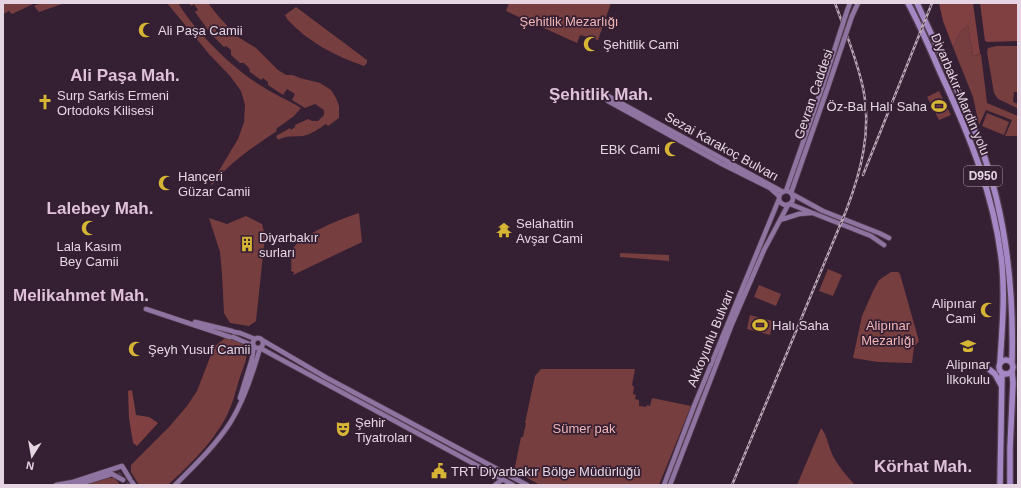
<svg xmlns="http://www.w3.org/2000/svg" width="1021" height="488" font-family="Arial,sans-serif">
<rect width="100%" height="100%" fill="#351f33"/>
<path fill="#773e3f" d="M 6,3 L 33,3 L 33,4 L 12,14 L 9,11 L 3,14 L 3,5 Z
M 41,3 L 65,3 L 39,12 L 34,6 Z
M 167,3 L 178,3 C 195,31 232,68 260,85 C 273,94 288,100 301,108 L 294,116 L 276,129 L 277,131 C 253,147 230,162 212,185 L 211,184 L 238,139 L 244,122 L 245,105 L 241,91 L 230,76 L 209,54 Z
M 189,3 L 208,3 L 219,17 L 238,37 L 256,48 L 278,70 L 286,75 L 293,75 L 300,78 L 320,83 L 331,90 L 336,98 L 339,106 L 339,118 L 328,126 L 326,124 C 320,128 310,135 303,136 C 294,137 286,135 278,140 L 276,136 L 290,128 L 291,130 L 295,127 L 295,125 L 308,119 L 312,121 L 318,121 L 324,115 L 324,110 L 315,104 L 305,108 L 292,100 L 295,94 L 287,89 L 283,95 L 268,85 L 268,82 L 263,78 L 261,80 L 250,72 L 249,68 L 244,63 L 240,63 L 231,55 L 231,50 L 226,46 L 224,47 L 210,33 L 211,30 L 208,30 L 195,12 L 198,10 L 194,4 L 191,6 Z
M 509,3 L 611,3 L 598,40 L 580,35 L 577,43 L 506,11 Z
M 296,7 L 367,60 L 367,63 L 364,66 C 335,56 308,42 287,19 L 285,15 Z
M 968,25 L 973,56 L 981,54 L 987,103 L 1018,116 L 1018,136 L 1005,136 L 1012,120 L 986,110 L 979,125 L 973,97 L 953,47 L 961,31 Z
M 997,46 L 1018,46 L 1018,92 L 1014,92 L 1013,102 L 1018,104 L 1017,108 L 998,99 L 994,93 L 987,52 L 988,48 Z
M 939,91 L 951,115 L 939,120 L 927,97 Z
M 987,113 L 1009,122 L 1004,135 L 982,126 Z
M 359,213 L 362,242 L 293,275 L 294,272 L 291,271 C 292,265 290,254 293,249 C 298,236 345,217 359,213 Z
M 246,216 L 262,224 L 265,236 L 256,321 L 249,326 L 230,323 L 224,313 L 222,274 L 220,252 L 209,218 L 227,224 Z
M 620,253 L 669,255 L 669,261 L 620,257 Z
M 828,269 L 842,275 L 833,296 L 819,291 Z
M 891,272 L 898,272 L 900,274 L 919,341 L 914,347 L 912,363 L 878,362 L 853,358 L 862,316 L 873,291 L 879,280 Z
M 759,285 L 781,294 L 776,306 L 754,297 Z
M 750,315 L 773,321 L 770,335 L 747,329 Z
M 226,333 L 235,335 L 235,337 C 253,350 246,359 240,377 C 236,390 233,403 227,415 C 215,440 189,466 168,485 L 139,485 L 131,472 L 131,465 L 169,427 L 187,406 L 197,391 L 214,347 L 225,338 Z
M 541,369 L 635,369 L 632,385 L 634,387 L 633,394 L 636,395 L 635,399 L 639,400 L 639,406 L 646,407 L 647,405 L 650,406 L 652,398 L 691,406 L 659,485 L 540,485 L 518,473 L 515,467 L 521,437 L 523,437 L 526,423 L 525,423 L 535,376 Z
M 821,428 C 827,435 828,445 832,454 C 838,466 846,475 855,485 L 797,485 Z
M 108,478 L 115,478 L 120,485 L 83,485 Z"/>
<path fill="#804041" d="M 939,3 L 973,3 L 980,54 L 973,56 L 968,25 L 961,31 L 953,47 L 943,21 Z
M 980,3 L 1018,3 L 1018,41 L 988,42 L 985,41 Z
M 132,390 L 136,415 L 149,417 L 158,423 L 137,446 L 133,443 L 129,418 L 128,391 Z"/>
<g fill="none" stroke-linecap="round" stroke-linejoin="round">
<path stroke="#4f3a4d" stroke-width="4.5" stroke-dasharray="4.5 2" stroke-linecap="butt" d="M 116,467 L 117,472 L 128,485"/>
<defs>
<path id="major" d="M 847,11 L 850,3
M 852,16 L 858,3
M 608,96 L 783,192
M 608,101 L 722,164 L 770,188 L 779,196
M779 198a7 7 0 1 1 14 0a7 7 0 1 1-14 0Z
M 786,191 L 823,85
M 791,193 L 828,87
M 792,194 L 823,211 L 879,233 L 889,238
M 790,204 L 871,236 L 884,245
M 780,220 L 799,214 L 811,213
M 146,309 L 230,337
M 195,322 L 232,331
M 234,332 L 240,333 L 255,339
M 233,337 L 254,346 L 252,359 L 240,398
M253 343a5 5 0 1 1 10 0a5 5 0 1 1-10 0Z
M 262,340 L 327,378 L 527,485
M 132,482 L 134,485
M 56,485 L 73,482 L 122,466 L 130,479
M 76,485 L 112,474 L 123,480
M 175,485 C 194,466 215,446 230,423 C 244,401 253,373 260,348 L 513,485
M 495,485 L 503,479
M 664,485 L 694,406 L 779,199
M 670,485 L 732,324 L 764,250 L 788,205"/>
<path id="highway" d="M 908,3 C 920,25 930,49 940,72 C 969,134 995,197 1002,265 C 1005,297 1002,331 1000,363
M 917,3 C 938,50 962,96 980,144 C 1006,214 1014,288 1012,362
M999 367a7 7 0 1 1 14 0a7 7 0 1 1-14 0Z
M 990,370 L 995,374 L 1001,385
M 1000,485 L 1002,373
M 1010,485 L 1010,448 L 1013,383 L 1012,371"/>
</defs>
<use href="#major" stroke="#503d4e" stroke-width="6"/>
<use href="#highway" stroke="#503d4e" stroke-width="8"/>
<use href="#major" stroke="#8f73a1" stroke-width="4.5"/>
<use href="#highway" stroke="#a587c5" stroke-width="5.5"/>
<defs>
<path id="rail" d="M 863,175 L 932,3
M 732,485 L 846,211 C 861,172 872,130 863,88 C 857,59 845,31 835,3"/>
</defs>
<use href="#rail" stroke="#b9a8b6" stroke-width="2.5"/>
<use href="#rail" stroke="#351f33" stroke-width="1" stroke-dasharray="3" stroke-linecap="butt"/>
<defs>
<path id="major-bridge" d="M 823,85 L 847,11
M 828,87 L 852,16"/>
</defs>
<use href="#major-bridge" stroke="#503d4e" stroke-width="6" stroke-linecap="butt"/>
<use href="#major-bridge" stroke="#8f73a1" stroke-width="4.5"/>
</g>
<defs>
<symbol id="mosque-bare" viewBox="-9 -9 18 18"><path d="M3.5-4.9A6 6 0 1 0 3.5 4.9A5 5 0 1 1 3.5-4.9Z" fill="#d6b534" stroke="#351f33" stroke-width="2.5" paint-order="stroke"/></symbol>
<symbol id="church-bare" viewBox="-9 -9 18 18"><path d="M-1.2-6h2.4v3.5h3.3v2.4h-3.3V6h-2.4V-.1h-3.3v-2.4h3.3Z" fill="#d6b534" stroke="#351f33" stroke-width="2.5" paint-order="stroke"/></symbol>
<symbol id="stadium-bare" viewBox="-9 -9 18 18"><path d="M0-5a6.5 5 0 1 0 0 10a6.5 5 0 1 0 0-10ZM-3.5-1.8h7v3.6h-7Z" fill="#d6b534" stroke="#351f33" stroke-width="2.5" paint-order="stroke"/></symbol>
<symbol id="temple-bare" viewBox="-9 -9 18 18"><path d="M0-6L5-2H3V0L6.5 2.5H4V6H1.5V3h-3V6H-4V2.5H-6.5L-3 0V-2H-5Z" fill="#d6b534" stroke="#351f33" stroke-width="2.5" paint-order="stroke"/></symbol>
<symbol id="building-bare" viewBox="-9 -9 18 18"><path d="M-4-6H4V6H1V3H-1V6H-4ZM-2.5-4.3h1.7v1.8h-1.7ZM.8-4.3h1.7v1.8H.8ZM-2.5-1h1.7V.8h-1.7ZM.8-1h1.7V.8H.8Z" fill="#d6b534" stroke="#351f33" stroke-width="2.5" paint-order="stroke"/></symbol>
<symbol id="school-bare" viewBox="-9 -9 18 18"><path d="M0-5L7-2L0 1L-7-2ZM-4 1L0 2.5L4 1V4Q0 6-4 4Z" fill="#d6b534" stroke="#351f33" stroke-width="2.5" paint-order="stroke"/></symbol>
<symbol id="theatre-bare" viewBox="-9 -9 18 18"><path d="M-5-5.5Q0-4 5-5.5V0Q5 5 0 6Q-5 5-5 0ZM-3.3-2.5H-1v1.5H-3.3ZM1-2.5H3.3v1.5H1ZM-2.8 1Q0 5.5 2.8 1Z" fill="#d6b534" stroke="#351f33" stroke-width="2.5" paint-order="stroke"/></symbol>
<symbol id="civic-bare" viewBox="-9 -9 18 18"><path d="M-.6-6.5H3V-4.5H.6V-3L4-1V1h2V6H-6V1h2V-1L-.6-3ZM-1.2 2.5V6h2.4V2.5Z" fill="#d6b534" stroke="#351f33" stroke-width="2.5" paint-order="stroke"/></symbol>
</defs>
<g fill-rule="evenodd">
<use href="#mosque-bare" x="135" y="19" width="22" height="22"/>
<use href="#mosque-bare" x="580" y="33" width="22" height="22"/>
<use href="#church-bare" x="34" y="91" width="22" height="22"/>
<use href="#stadium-bare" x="928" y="95" width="22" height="22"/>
<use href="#mosque-bare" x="661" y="138" width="22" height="22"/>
<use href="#mosque-bare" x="155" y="172" width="22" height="22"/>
<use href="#mosque-bare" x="78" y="217" width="22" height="22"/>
<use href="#temple-bare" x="493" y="219" width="22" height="22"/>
<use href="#building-bare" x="236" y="233" width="22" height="22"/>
<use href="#mosque-bare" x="977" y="299" width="22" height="22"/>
<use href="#stadium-bare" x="749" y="314" width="22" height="22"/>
<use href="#school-bare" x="957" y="335" width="22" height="22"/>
<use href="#mosque-bare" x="125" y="338" width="22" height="22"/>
<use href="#theatre-bare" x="332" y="418" width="22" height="22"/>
<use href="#civic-bare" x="428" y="460" width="22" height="22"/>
</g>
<g text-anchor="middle" stroke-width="3.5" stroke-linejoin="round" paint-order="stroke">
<rect fill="#351f33" stroke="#b09eae" stroke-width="1" x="964" y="166" width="38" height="20" rx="3"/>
<g font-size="12" font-weight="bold" fill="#e5d5e2">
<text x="983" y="180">D950</text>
</g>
<g font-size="13" fill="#f3b6b5" stroke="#351f33">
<text x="569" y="26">Şehitlik Mezarlığı</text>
<text x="888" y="330">Alipınar<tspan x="888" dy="15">Mezarlığı</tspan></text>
<text x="584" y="433">Sümer pak</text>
</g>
<g font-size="13" fill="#e5d5e2" stroke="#351f33" text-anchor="start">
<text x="158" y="35">Ali Paşa Camii</text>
<text x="603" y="49">Şehitlik Cami</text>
<text x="57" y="100">Surp Sarkis Ermeni<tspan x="57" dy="15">Ortodoks Kilisesi</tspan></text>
<text x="927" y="111" text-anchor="end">Öz-Bal Halı Saha</text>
<text x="660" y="154" text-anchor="end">EBK Cami</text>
<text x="178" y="181">Hançeri<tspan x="178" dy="15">Güzar Camii</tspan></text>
<text x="516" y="228">Selahattin<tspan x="516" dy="15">Avşar Cami</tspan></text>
<text x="259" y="242">Diyarbakır<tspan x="259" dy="15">surları</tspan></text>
<text x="89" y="251" text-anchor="middle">Lala Kasım<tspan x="89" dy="15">Bey Camii</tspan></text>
<text x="976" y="308" text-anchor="end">Alipınar<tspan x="976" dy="15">Cami</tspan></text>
<text x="772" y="330">Halı Saha</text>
<text x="148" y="354">Şeyh Yusuf Camii</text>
<text x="968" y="369" text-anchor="middle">Alipınar<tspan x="968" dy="15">İlkokulu</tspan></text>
<text x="355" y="427">Şehir<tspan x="355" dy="15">Tiyatroları</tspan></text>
<text x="451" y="476">TRT Diyarbakır Bölge Müdürlüğü</text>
</g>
<g font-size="13" fill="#e5d5e2" stroke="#351f33">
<text transform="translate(813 94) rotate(-71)" y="5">Gevran Caddesi</text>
<text transform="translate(961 94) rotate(67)" y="5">Diyarbakır-Mardin yolu</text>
<text transform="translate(722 146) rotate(29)" y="5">Sezai Karakoç Bulvarı</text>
<text transform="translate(710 338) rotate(-68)" y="5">Akkoyunlu Bulvarı</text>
</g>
<g font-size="17" font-weight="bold" fill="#dfc1da" stroke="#351f33">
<text x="125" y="81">Ali Paşa Mah.</text>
<text x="601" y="100">Şehitlik Mah.</text>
<text x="100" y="214">Lalebey Mah.</text>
<text x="81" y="301">Melikahmet Mah.</text>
<text x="923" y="472">Körhat Mah.</text>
</g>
</g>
<rect width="1021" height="488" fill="none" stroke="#e5d5e2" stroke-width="8"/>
<g transform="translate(32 456) rotate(191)" stroke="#351f33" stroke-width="3" paint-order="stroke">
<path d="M0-3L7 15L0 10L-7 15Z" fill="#e5d5e2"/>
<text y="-6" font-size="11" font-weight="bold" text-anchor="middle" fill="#e5d5e2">N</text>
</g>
</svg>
